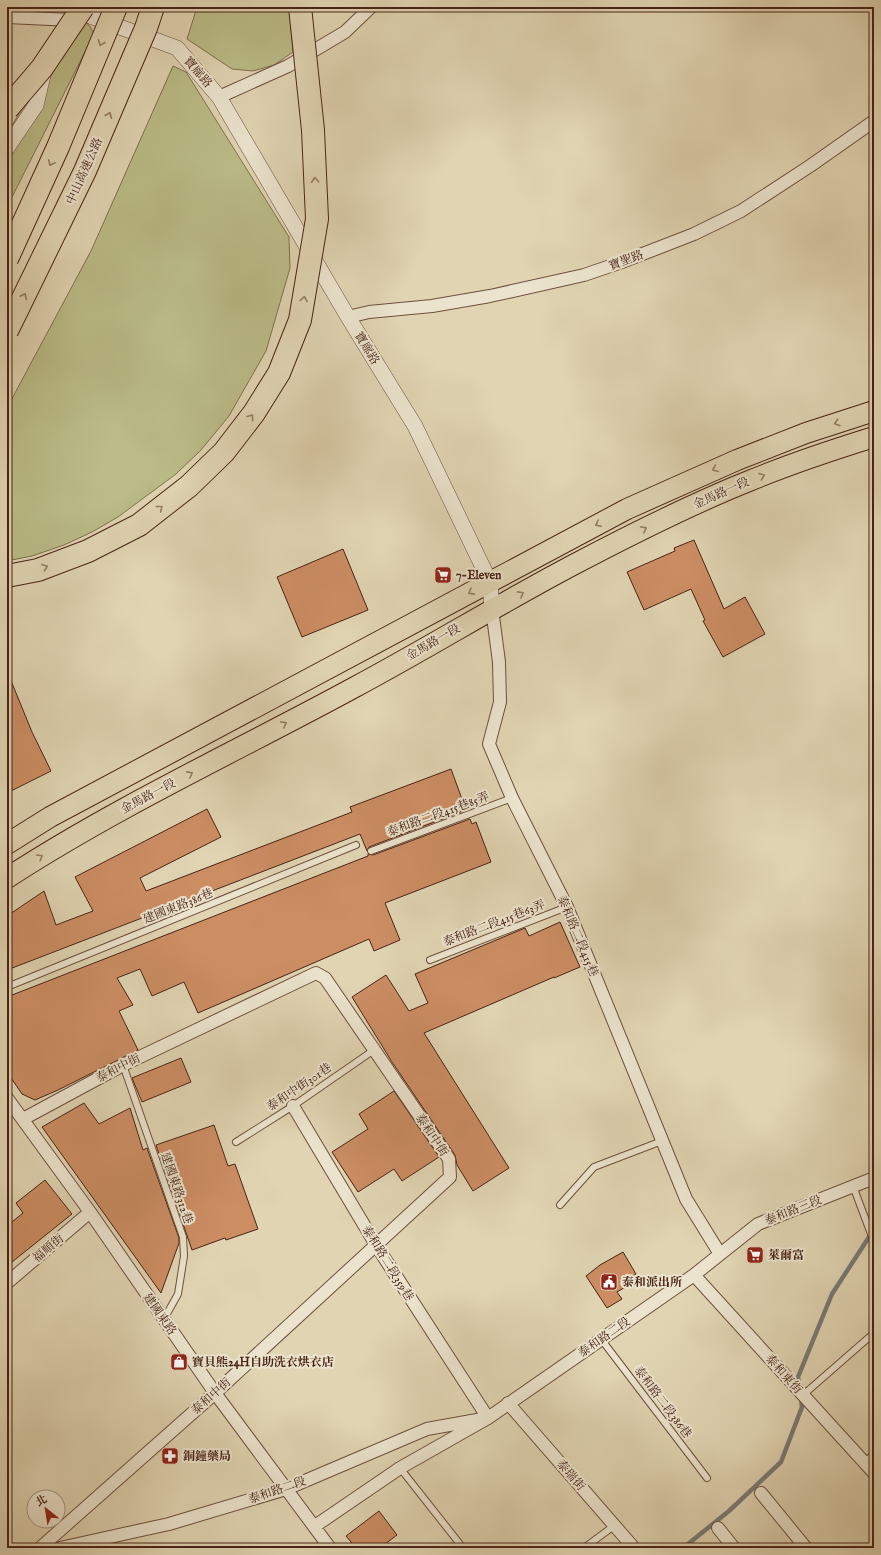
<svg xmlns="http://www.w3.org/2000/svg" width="881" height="1555" font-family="'IM FELL English','Noto Serif TC',serif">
<rect width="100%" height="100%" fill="#e0d4b2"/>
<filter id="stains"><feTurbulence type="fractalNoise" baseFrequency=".005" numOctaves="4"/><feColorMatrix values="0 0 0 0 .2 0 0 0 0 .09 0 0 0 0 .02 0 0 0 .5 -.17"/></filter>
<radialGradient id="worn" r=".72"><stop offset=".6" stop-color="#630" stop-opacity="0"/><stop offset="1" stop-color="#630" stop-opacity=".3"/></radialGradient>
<path fill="#babb87" stroke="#816f4e" d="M 197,7 L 289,7 L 293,52 L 274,65 L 253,71 L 232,69 L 187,39 Z
M 77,23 L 87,23 L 91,28 L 94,34 L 7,207 L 7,134 L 69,29 Z
M 173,66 L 186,72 L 289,237 L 290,268 L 266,351 L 229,416 L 201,450 L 176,474 L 118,517 L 92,532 L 64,545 L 32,556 L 7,561 L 7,408 L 91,251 Z"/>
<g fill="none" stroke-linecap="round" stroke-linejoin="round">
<path stroke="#797b77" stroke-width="4.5" d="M 799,1387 L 798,1377 L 832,1294 L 871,1234 L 874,1232
M 683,1548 L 729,1511 L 781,1462 L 802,1407 L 801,1398"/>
</g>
<path fill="#cc8d63" stroke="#482316" d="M 694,540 L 724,609 L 745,597 L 765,634 L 723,657 L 703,621 L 705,620 L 691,589 L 644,610 L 627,572 L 675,551 L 674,548 Z
M 343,549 L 368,610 L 302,637 L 277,577 Z
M 7,671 L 32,732 L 51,771 L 11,791 L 7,783 Z
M 451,769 L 466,810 L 369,847 L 367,851 L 360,834 L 7,970 L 7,916 L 44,891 L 56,925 L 93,911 L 75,877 L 207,809 L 221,837 L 140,878 L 146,891 L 352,812 L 350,807 Z
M 470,819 L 472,824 L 476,822 L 491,862 L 385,903 L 400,940 L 374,951 L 369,939 L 198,1013 L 184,982 L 152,996 L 140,969 L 117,978 L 133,1005 L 119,1011 L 138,1050 L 58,1090 L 35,1100 L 22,1094 L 7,1072 L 7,997 L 368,856 L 368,854 L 373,855 Z
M 560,922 L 580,967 L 554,978 L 554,977 L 424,1033 L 509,1168 L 473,1191 L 457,1165 L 455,1155 L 392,1062 L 352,997 L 386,975 L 409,1011 L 428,1003 L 415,974 L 525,928 L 529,936 Z
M 181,1058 L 191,1082 L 142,1102 L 132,1078 Z
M 394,1091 L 439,1157 L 402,1181 L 394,1169 L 358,1192 L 332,1152 L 368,1129 L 359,1114 Z
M 84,1103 L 99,1124 L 130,1108 L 143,1150 L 147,1148 L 179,1238 L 179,1243 L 161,1293 L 42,1127 Z
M 214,1125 L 228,1166 L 235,1164 L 258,1229 L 226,1240 L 225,1238 L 192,1250 L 156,1145 Z
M 45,1180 L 72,1214 L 7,1266 L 7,1226 L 23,1213 L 16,1203 Z
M 623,1252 L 636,1274 L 626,1280 L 629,1285 L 617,1292 L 622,1299 L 607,1308 L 586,1276 L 600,1265 Z
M 379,1511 L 397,1535 L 380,1548 L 356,1548 L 346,1536 Z"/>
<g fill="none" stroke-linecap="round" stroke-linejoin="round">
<defs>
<path id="service" d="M 371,851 L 512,798
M 430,960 L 567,907
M 7,987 L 356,845
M 123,1065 L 183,1237 L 184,1256 L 178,1294 L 164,1319
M 236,1142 L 293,1106 L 374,1050
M 853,1186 L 871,1234 L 874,1238
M 560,1205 L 594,1167 L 662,1141
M 601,1339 L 707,1478
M 803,1395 L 874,1333
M 865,1462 L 874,1454
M 400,1468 L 463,1548
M 584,1548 L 615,1525"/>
<path id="minor" d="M 7,17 L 72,20
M 219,97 L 288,66 L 345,32 L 371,7
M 348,317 L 369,312 L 432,306 L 490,296 L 584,275 L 622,262 L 694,234 L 741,211 L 810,166 L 874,121
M 492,609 L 499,662 L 500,702 L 489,744 L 512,798 L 567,907 L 686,1199 L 720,1254
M 7,1098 L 90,1212 L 215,1393 L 330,1548
M 23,1119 L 123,1065 L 316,973 L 325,978 L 449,1159 L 450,1177 L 215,1393 L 40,1548
M 694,1275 L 874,1473
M 7,1283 L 90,1212
M 508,1403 L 634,1548
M 761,1493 L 806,1548
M 315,1526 L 400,1468 L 488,1418 L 694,1275 L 758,1224 L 874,1178
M 718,1528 L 734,1548
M 60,1548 L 169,1524 L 286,1489 L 427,1429 L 488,1418 L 376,1245 L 293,1106"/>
<path id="tertiary" d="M 73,19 L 79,12 L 177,48 L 219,97 L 348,317 L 415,426 L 490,582 L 492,609
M 7,148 L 36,105 L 45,67"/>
<path id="primary" d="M 7,844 L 50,817 L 627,509 L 737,460 L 806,433 L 874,411
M 7,878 C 118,806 239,750 355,687 C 428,648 499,604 573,565 C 630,535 689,505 749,481 C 790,464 832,450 874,437"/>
</defs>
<use href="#service" stroke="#6e4f3d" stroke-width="8"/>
<use href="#minor" stroke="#6e4f3d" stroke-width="14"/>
<use href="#tertiary" stroke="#6e4f3d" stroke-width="16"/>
<use href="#primary" stroke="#482316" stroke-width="22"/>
<use href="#service" stroke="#ebe3cd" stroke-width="6"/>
<use href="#minor" stroke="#ebe3cd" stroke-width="12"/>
<use href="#tertiary" stroke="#ebe3cd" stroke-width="15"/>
<use href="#primary" stroke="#e0d4b2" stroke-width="20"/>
<defs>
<path id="motorway-bridge" d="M 7,109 L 42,68 L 83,7
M 7,259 L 58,147 L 116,7
M 7,331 L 85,171 L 146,28 L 153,7
M 7,576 L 38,570 L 88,551 L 139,525 L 189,486 L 224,452 L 254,413 L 279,373 L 300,320 L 317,219 L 313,130 L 300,7"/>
</defs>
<use href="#motorway-bridge" stroke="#482316" stroke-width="24" stroke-linecap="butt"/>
<use href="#motorway-bridge" stroke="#e0d4b2" stroke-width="22"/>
</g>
<defs><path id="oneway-chevron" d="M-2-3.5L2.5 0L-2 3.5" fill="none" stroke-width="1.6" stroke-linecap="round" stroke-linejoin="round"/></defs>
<g stroke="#947c64">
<use href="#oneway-chevron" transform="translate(101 43) rotate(112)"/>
<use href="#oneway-chevron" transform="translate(109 115) rotate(-67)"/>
<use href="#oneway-chevron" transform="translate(51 163) rotate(115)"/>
<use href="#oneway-chevron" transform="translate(315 180) rotate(-93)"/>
<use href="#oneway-chevron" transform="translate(24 296) rotate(-64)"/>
<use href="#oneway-chevron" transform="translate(304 299) rotate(-81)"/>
<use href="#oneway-chevron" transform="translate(251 417) rotate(-53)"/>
<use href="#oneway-chevron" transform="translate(837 423) rotate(162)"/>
<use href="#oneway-chevron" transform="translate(715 469) rotate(157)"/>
<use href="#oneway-chevron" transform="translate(762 476) rotate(-21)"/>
<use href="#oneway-chevron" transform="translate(160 508) rotate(-38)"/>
<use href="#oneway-chevron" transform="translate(598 524) rotate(153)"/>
<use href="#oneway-chevron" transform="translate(644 529) rotate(-27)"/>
<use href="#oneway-chevron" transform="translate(45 567) rotate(-20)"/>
<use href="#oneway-chevron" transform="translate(471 592) rotate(151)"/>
<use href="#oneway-chevron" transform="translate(521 594) rotate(-29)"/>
<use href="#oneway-chevron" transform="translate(284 724) rotate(-27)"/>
<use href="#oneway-chevron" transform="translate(190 774) rotate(-28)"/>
<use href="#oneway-chevron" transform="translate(40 857) rotate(-30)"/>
</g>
<defs>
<symbol id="supermarket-square" viewBox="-11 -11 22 22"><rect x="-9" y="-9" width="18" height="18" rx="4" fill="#8f2418" stroke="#ebe3cd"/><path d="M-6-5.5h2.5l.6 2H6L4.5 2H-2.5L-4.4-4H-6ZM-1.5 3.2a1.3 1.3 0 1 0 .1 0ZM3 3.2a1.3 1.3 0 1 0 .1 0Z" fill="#fff"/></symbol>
<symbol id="civic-square" viewBox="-11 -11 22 22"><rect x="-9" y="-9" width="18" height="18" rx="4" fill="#8f2418" stroke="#ebe3cd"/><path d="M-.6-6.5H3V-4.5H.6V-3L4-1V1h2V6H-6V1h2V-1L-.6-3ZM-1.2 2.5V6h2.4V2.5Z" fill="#fff"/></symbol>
<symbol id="shop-square" viewBox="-11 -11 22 22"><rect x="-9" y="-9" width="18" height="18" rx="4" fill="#8f2418" stroke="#ebe3cd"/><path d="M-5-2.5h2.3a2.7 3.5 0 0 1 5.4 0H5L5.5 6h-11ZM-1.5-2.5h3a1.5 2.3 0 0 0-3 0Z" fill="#fff"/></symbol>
<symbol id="pharmacy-square" viewBox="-11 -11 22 22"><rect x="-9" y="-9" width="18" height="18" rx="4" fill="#8f2418" stroke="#ebe3cd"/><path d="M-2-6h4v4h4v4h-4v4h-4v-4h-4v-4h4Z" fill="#fff"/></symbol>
</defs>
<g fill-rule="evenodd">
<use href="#supermarket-square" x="433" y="565" width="20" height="20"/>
<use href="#supermarket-square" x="745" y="1245" width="20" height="20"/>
<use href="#civic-square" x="599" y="1272" width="20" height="20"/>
<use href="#shop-square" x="169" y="1352" width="20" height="20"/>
<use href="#pharmacy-square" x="160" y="1446" width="20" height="20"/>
</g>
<g text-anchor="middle" stroke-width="4" stroke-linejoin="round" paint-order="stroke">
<g font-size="12" fill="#482316" stroke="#ebe3cd">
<text transform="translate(198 72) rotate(49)" y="4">寶廍路</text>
<text transform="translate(84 171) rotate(-66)" y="4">中山高速公路</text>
<text transform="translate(626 260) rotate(-20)" y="4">寶聖路</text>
<text transform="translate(367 348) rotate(59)" y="4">寶廍路</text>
<text transform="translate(721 493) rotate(-24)" y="4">金馬路一段</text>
<text transform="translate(433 642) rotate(-30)" y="4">金馬路一段</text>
<text transform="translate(148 796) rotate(-28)" y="4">金馬路一段</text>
<text transform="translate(438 814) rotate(-20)" y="4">泰和路二段415巷85弄</text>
<text transform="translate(178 906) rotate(-22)" y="4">建國東路386巷</text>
<text transform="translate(494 923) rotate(-21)" y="4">泰和路二段415巷63弄</text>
<text transform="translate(578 936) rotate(67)" y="4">泰和路二段415巷</text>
<text transform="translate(118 1068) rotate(-27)" y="4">泰和中街</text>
<text transform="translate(299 1087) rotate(-34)" y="4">泰和中街301巷</text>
<text transform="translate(432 1135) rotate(56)" y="4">泰和中街</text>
<text transform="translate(177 1188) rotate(71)" y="4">建國東路312巷</text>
<text transform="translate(793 1210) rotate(-22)" y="4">泰和路三段</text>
<text transform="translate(48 1248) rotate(-40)" y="4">福順街</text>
<text transform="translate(388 1263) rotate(58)" y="4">泰和路二段359巷</text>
<text transform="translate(160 1314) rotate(55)" y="4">建國東路</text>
<text transform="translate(604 1337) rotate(-35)" y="4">泰和路二段</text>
<text transform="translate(784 1374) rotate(48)" y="4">泰和東街</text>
<text transform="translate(211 1396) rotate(-42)" y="4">泰和中街</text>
<text transform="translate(663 1402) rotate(53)" y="4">泰和路二段386巷</text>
<text transform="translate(571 1475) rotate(49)" y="4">泰瑞街</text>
<text transform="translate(277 1490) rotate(-19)" y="4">泰和路二段</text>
</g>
<g font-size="12" font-weight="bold" fill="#482316" stroke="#ebe3cd" text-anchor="start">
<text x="456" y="579">7-Eleven</text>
<text x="768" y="1259">萊爾富</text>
<text x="622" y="1286">泰和派出所</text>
<text x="192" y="1366">寶貝熊24H自助洗衣烘衣店</text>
<text x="183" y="1460">銅鐘藥局</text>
</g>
</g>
<rect width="881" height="1555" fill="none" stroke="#e0d4b2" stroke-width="24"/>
<rect x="8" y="8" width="865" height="1539" fill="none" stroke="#482316" stroke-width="2"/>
<rect x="12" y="12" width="857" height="1531" fill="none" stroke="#482316"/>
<g transform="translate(46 1509) rotate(330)"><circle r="19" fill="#ebe3cd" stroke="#aa9684"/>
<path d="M0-3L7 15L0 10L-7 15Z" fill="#8f2418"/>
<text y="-6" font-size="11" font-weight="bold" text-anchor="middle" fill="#482316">北</text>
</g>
<rect width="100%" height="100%" filter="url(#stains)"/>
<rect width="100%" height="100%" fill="url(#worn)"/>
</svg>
